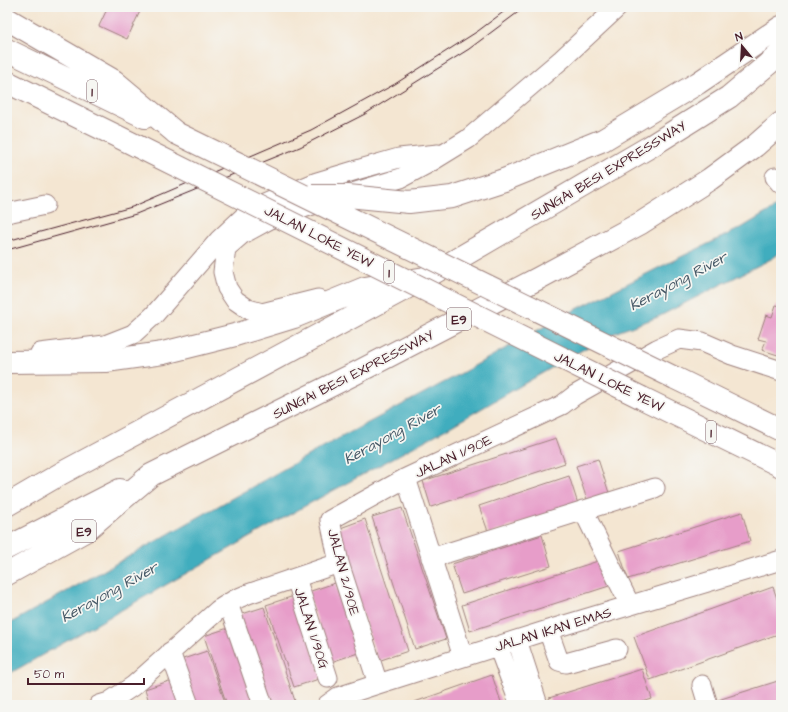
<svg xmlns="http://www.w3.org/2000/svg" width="788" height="712" font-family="'Architects Daughter',sans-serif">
<rect width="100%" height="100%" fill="#f6f6f2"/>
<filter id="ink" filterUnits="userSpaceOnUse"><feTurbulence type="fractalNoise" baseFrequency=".025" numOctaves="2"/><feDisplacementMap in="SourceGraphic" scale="8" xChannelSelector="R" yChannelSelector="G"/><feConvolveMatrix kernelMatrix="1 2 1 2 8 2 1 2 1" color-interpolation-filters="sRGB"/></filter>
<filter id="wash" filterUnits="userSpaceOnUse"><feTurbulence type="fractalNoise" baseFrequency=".012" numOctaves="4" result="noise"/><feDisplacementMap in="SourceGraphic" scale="16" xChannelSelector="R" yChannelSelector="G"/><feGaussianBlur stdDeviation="0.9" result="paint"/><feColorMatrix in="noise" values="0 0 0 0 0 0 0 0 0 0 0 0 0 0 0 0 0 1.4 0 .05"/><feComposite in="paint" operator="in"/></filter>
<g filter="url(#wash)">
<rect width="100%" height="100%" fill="#f4e6d2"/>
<path fill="#40adbe" stroke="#456674" d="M 781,204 L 781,252 L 773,258 L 658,317 L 617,332 L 584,349 L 448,428 L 305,506 L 7,675 L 7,625 L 330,443 L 458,375 L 565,315 L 662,266 L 741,228 Z"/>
<g id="blocks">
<path fill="#e79dc9" d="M 108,7 L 142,7 L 127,39 L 99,26 Z
M 776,305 L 781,306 L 781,356 L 762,350 L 766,341 L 758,339 L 766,315 L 772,317 Z
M 556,438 L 565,463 L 431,507 L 423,481 Z
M 598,459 L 611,499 L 589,506 L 576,466 Z
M 569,476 L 578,504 L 489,534 L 479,506 Z
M 402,508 L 446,639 L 415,649 L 372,517 Z
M 742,512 L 750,541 L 628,579 L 619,551 Z
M 365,519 L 408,651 L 378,661 L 335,530 Z
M 542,535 L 551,566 L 462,594 L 452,564 Z
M 601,560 L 609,586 L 470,631 L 462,605 Z
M 335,583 L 358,653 L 331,662 L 308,592 Z
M 773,587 L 781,610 L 781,633 L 650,680 L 634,637 Z
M 294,596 L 322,678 L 294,687 L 266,605 Z
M 264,607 L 296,704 L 294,705 L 266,705 L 236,616 Z
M 231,627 L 258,705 L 227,705 L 204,636 Z
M 207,651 L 226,705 L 195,705 L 180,660 Z
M 642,669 L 652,699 L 634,705 L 551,705 L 549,698 Z
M 492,675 L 502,705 L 406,705 Z
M 172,680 L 181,705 L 150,705 L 145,689 Z
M 781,680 L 781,705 L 720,705 L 718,700 Z"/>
</g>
</g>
<g filter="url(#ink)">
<use href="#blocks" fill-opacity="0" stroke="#9f827e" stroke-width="1"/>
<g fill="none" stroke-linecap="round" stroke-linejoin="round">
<defs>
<path id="minor" d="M 775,177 L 781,184
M 7,213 L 45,205
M 318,299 L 262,313 L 248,309 L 235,300 L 227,288 L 223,272 L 226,248 L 241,235 L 274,217 L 401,178 L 429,163 L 468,139 L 562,59 L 618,7
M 40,353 L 105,345 L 133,334 L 154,315 L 219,240 L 252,209 L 317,182 L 360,169 L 399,158 L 438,154
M 406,478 L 463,657
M 583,510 L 630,605
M 431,558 L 655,488
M 296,578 L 328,678
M 228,603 L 263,705
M 548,630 L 559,661 L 566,663 L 617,649
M 517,640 L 538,705
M 498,646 L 520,705
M 170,652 L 189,705
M 378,684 L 339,563 L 330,520 L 406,478 L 562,405 L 575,395 L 657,349 L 679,339 L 702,342 L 732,355 L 781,371
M 702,685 L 708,705
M 99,705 L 109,702 L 133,686 L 218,610 L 234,600 L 248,594 L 339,563
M 327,705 L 338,697 L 378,684 L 548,630 L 781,560"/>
<path id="highway" d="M 7,19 L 114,81 L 176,133
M 7,50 L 145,117
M 7,82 L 137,146
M 504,180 L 603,140 L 698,83 L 781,27
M 7,362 L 106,361 L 163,353 L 235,335 L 294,317 L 365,288 L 425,278 L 651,146 L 729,97 L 781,53
M 675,378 L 781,430
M 642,398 L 781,466
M 7,505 L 62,473 L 410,286
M 7,548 L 120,490
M 7,574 L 85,531 L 151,475 L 354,374 L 539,278 L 641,223 L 710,179 L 755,146 L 781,123"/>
</defs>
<use href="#minor" stroke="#9f827e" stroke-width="21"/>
<use href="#highway" stroke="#9f827e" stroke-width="24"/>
<use href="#minor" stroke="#fff" stroke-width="19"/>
<use href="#highway" stroke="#fff" stroke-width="22"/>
<path stroke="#4a1f2b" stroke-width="1" d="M 7,241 L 132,207 L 311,130 L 395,84 L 478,31 L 510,7
M 7,250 L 136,214 L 300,147 L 365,114 L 469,49 L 525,7"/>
<defs>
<path id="highway-bridge" d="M 176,133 L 675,378
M 137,146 L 642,398
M 311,196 L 348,196 L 409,202 L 452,197 L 504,180"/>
</defs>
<use href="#highway-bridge" stroke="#9f827e" stroke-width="24" stroke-linecap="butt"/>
<use href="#highway-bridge" stroke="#fff" stroke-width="22"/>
</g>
</g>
<g text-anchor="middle" stroke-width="3.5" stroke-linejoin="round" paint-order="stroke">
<g fill="#f6f6f2" stroke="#7e6067" stroke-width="1">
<rect x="87" y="80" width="10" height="22" rx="3"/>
<rect x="384" y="261" width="10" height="22" rx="3"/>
<rect x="447" y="308" width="24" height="22" rx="3"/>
<rect x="706" y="421" width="10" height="22" rx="3"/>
<rect x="72" y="520" width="24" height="22" rx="3"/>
</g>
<g font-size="13" font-weight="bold" fill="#4a1f2b">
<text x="92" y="96">1</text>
<text x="389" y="277">1</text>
<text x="459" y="324">E9</text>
<text x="711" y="437">1</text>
<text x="84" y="536">E9</text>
</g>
<g font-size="14" fill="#4a1f2b" stroke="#f6f6f2">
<text transform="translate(608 170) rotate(-31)" y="5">SUNGAI BESI EXPRESSWAY</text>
<text transform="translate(319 236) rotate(27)" y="5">JALAN LOKE YEW</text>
<text transform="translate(353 374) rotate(-27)" y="5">SUNGAI BESI EXPRESSWAY</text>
<text transform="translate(609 381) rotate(26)" y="5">JALAN LOKE YEW</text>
<text transform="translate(453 456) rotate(-25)" y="5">JALAN 1/90E</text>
<text transform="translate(344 572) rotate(75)" y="5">JALAN 2/90E</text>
<text transform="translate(312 628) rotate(72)" y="5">JALAN 1/90G</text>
<text transform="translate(553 629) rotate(-17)" y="5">JALAN IKAN EMAS</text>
</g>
<g font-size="15" font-style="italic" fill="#465866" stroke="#f6f6f2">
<text transform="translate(678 281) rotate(-28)" y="5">Kerayong River</text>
<text transform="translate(392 434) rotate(-29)" y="5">Kerayong River</text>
<text transform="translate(109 592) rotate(-29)" y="5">Kerayong River</text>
</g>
</g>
<rect width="788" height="712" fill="none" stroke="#f6f6f2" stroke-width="24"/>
<g transform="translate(742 46) rotate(342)" stroke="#f6f6f2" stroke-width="3" paint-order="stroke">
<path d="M0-3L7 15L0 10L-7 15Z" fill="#4a1f2b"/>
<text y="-6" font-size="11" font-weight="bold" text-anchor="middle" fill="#4a1f2b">N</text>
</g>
<path d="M28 678v6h116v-6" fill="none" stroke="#4a1f2b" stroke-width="2"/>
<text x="34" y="678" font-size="12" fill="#4a1f2b" stroke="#f6f6f2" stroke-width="3" paint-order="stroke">50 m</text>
</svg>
